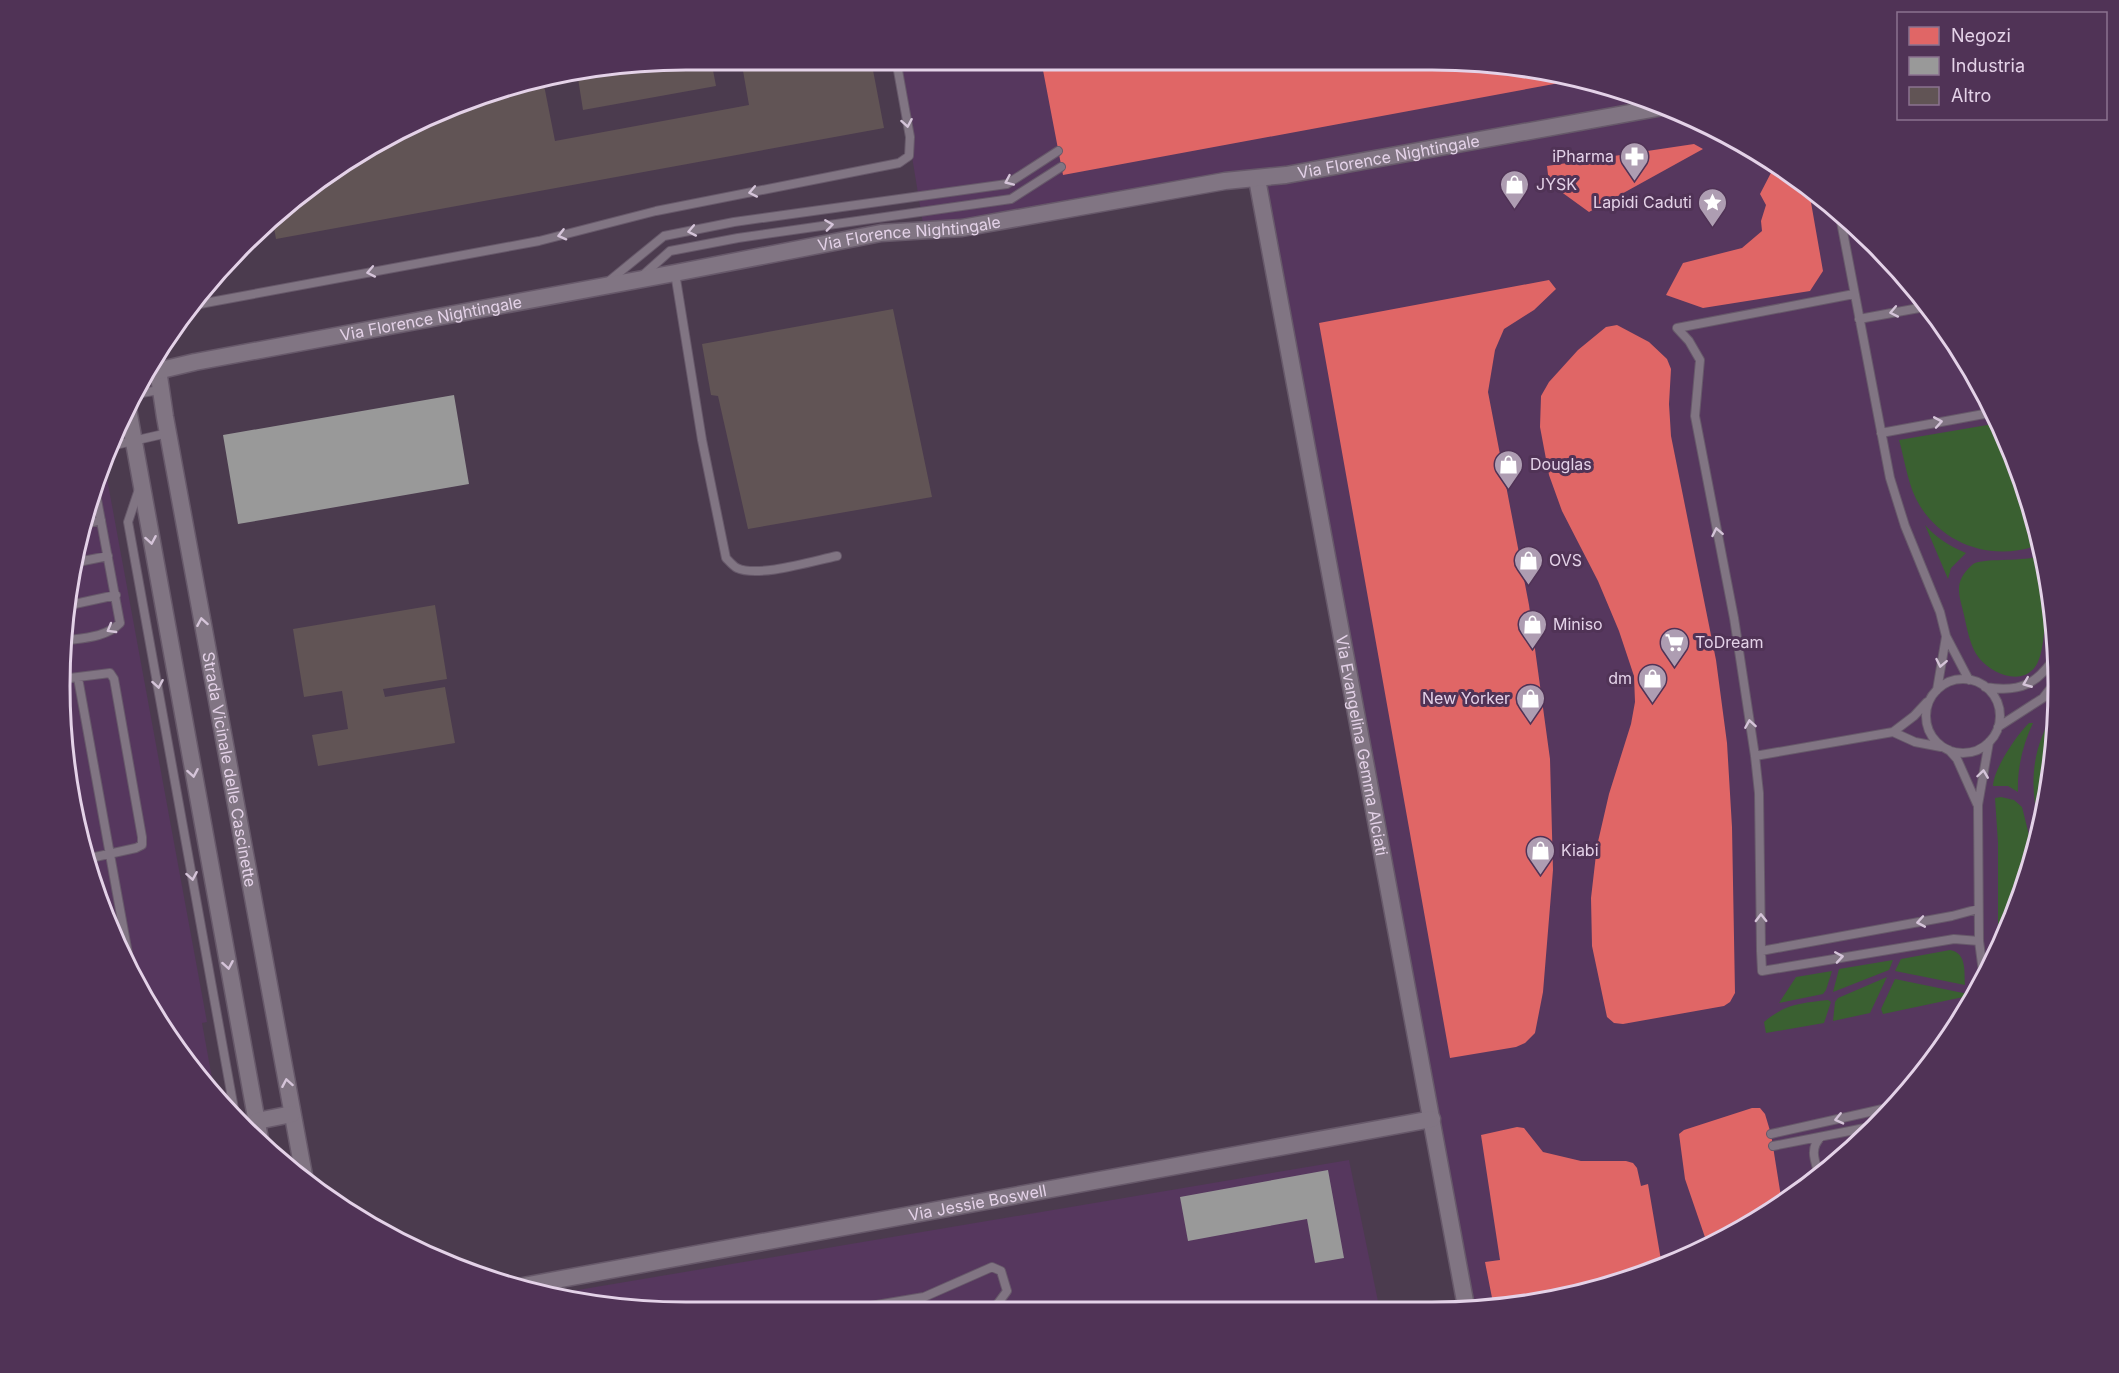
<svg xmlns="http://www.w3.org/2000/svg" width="2119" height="1373" font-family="Inter,sans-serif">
<rect width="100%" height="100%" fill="#4b3b4e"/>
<path fill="#56375e" d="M 897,65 L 1515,65 L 1595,81 L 1709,124 L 1845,215 L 1929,305 L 1994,409 L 2038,524 L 2058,645 L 2054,768 L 2026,888 L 1975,999 L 1904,1099 L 1814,1183 L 1710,1248 L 1595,1292 L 1473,1312 L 1257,179 L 924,230 Z
M 104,462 L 207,1022 L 202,1023 L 216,1100 L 144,1000 L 81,848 L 65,768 L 61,646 L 93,485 Z
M 1349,1160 L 1380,1311 L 605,1308 L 554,1294 Z"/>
<path fill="#3a6031" d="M 1999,423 L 2038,524 L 2041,544 C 1996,562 1946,547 1920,506 C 1908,487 1905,461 1899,440 Z
M 1925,525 C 1937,538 1949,546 1966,553 L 1951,568 L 1948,579 Z
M 2043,555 C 2046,578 2048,644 2037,664 C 2024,687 1993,675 1979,658 C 1970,647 1967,628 1964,615 C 1959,594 1953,582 1972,565 C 1980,557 2024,563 2043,555 Z
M 2056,709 L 2054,768 L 2040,827 C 2028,784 2032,747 2056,709 Z
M 2029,723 L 2033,723 C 2023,744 2017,768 2018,792 L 2008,786 L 1993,786 C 1994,768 2016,736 2029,723 Z
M 2001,797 L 2014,800 L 2022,807 L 2034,855 L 2026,888 L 1998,949 L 1998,843 L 1995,798 Z
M 1950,950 C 1967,953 1964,971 1965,985 L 1895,971 L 1901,959 Z
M 1893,960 L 1889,970 L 1833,992 L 1839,969 Z
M 1832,971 L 1826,990 L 1823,994 L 1779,1003 L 1796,977 Z
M 1887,977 L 1870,1013 L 1833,1021 L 1835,1002 L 1838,998 Z
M 1895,979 L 1968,994 L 1968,996 L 1883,1014 L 1881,1009 Z
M 1828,1000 L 1831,1002 L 1824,1023 L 1766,1033 L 1764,1022 C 1785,1004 1801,1003 1828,1000 Z"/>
<path fill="#e06666" d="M 1042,65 L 1515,65 L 1581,79 L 1063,175 Z
M 1694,144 L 1703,149 L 1589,212 L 1549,183 L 1547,166 Z
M 1774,167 L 1809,191 L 1823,271 L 1810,291 L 1703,308 L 1666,295 L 1683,263 L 1742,248 L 1762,231 L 1761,221 L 1766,205 L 1760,194 Z
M 1549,280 L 1556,289 L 1534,310 L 1504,329 L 1495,350 L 1488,392 L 1529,605 L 1550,759 L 1553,870 L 1543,992 L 1535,1033 L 1525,1043 L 1516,1047 L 1450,1058 L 1319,323 Z
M 1617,325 L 1649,342 L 1667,359 L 1671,369 L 1669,404 L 1671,436 L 1716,660 L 1727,743 L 1732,827 L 1735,993 L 1730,1002 L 1724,1006 L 1623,1024 L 1614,1023 L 1607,1017 L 1592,946 L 1591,898 L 1597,846 L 1609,794 L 1631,724 L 1635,702 L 1634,676 L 1619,631 L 1598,581 L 1562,511 L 1549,475 L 1540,427 L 1541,396 L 1549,382 L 1578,350 L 1606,327 Z
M 1752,1108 L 1760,1108 L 1765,1114 L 1771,1134 L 1782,1203 L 1709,1249 L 1685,1179 L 1679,1134 L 1684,1130 Z
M 1517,1127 L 1524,1128 L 1543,1152 L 1581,1161 L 1626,1161 L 1633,1163 L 1637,1168 L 1641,1186 L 1648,1184 L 1662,1266 L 1595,1292 L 1494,1308 L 1485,1262 L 1500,1260 L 1481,1135 Z"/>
<path fill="#999" d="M 454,395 L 469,484 L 238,524 L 223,435 Z
M 1328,1170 L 1344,1258 L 1315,1263 L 1307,1219 L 1188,1241 L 1180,1197 Z"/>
<path fill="#615455" d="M 604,65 L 712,65 L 716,86 L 583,110 L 577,72 Z
M 742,65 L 872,65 L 884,128 L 276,239 L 272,217 L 338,166 L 485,93 L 543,80 L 555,141 L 749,105 Z
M 893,309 L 932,497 L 748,529 L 718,396 L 711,395 L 702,344 Z
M 435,605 L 447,679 L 383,689 L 385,697 L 445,687 L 455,743 L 318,766 L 312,735 L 348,729 L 342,691 L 304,697 L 293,629 Z"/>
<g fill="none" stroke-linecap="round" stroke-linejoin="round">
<defs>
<path id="lane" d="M 1839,211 L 1890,478 L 1905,526 L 1940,612 L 1946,636 L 1969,680
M 675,273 L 702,440 L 726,558 C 729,561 733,566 737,568 C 758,578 813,561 837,556
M 642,276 L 670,251 L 738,238 L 1011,199 L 1061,167
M 609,281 L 664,236 L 734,222 L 1007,184 L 1058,151
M 1854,294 L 1677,328 L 1689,341 L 1700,360 L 1695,416 L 1734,618 L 1755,756 L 1759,793 L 1761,951 L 1952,916 L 1978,909
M 189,306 L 539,241 L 656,211 L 899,163 L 909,156 L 910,137 L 897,65
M 1859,319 L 1930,306
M 135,394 L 160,390
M 1881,433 L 1995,412
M 111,446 L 168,433
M 139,489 L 128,522 L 236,1120
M 86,524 L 101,520
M 78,562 L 108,556
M 70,605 L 116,595
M 62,641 C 81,638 106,638 120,623 L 95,489 L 93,488
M 78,678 L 130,965
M 62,679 L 110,673 L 114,679 L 142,837 L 142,845 L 136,848 L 86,859
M1926 716a37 37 0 1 1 74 0a37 37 0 1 1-74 0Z
M 1985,687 C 2021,693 2038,684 2057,654
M 1937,690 L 1946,637
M 1998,727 L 2043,698 L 2057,680
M 1893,732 L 1915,742 L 1941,747
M 1949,750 L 1957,759 L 1977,804
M 1755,756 L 1893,732 L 1914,716 L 1927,702
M 1761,951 L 1762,971 L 1954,939 L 1979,941
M 1984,979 L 1979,941 L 1978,805 L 1989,742
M 1771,1134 L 1896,1106
M 1773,1146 L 1875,1126
M 1820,1178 C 1816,1163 1808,1149 1821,1137
M 853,1309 L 924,1297 L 992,1267 L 1001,1271 L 1007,1291 L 996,1306 L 978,1309"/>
<g id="street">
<path id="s1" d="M 1257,179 L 1467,1312"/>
<path id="s2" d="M 156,356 L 165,417 L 305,1181"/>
<path id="s3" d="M 157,371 L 195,362 L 675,273 L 881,233 L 962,228 L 1225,181 L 1286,175 L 1663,107"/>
<path d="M 128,409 L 261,1145"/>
<path d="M 257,1121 L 292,1114"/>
<path id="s4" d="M 523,1286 L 1432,1119"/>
</g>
</defs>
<use href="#lane" stroke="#67596a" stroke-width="10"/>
<use href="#street" stroke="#67596a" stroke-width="19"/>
<use href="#lane" stroke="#817583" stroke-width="8"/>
<use href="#street" stroke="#817583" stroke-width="16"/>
</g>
<defs><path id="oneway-chevron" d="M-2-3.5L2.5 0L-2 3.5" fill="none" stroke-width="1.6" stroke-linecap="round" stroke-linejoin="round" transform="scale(1.5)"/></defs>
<g stroke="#d5c4d9">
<use href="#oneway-chevron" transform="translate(907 123) rotate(80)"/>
<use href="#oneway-chevron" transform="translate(1009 181) rotate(156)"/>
<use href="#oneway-chevron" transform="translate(753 192) rotate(169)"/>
<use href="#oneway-chevron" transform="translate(829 225) rotate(-8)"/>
<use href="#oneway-chevron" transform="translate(692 231) rotate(169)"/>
<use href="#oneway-chevron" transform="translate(562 235) rotate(166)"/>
<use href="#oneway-chevron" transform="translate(371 272) rotate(169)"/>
<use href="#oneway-chevron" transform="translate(1894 312) rotate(169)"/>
<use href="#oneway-chevron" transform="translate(1938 422) rotate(-10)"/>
<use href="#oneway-chevron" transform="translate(1717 532) rotate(-101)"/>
<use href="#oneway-chevron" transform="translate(151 540) rotate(80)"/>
<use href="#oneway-chevron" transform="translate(202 622) rotate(-100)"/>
<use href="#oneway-chevron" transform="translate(111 629) rotate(150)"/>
<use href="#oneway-chevron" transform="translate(1941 663) rotate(101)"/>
<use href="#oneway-chevron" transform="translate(2027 683) rotate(158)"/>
<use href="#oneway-chevron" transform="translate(158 684) rotate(80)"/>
<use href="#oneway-chevron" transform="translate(1750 724) rotate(-99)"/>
<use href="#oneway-chevron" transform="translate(193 773) rotate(80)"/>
<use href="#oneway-chevron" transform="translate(1983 774) rotate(-82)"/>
<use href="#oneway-chevron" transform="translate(192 876) rotate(80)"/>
<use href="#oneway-chevron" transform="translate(1761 918) rotate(-91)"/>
<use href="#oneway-chevron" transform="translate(1921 922) rotate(170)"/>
<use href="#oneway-chevron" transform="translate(1839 957) rotate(-9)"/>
<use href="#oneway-chevron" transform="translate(228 965) rotate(80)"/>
<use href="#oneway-chevron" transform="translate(287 1083) rotate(-100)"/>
<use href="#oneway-chevron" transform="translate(1839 1119) rotate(167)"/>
</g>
<defs>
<symbol id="pharmacy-pin" viewBox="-11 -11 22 30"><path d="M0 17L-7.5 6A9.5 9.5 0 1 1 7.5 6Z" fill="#ae9db2" stroke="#503356"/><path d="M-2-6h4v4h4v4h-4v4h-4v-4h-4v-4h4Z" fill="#fff"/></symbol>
<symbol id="shop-pin" viewBox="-11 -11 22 30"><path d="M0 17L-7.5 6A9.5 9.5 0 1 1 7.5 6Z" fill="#ae9db2" stroke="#503356"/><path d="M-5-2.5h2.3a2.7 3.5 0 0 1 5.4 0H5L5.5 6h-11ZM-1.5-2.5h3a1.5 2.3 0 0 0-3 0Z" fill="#fff"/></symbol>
<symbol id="sight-pin" viewBox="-11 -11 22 30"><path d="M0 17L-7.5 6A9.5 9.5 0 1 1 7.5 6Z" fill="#ae9db2" stroke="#503356"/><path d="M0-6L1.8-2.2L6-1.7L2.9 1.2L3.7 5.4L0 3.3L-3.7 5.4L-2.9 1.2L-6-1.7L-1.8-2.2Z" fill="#fff"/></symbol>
<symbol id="supermarket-pin" viewBox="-11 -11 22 30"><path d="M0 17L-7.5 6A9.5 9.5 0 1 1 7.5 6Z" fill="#ae9db2" stroke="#503356"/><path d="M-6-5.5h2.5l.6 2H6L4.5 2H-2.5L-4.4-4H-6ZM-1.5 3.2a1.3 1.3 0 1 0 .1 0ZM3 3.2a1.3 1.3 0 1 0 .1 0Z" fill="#fff"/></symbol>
</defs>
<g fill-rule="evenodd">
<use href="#pharmacy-pin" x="1618" y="140" width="33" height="45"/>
<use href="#shop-pin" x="1498" y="168" width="33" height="45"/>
<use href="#sight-pin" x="1696" y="186" width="33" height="45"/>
<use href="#shop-pin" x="1492" y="448" width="33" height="45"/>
<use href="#shop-pin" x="1512" y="544" width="33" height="45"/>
<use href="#shop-pin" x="1516" y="608" width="33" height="45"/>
<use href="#supermarket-pin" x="1658" y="626" width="33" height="45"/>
<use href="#shop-pin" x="1636" y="662" width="33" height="45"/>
<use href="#shop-pin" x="1514" y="682" width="33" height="45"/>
<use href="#shop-pin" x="1524" y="834" width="33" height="45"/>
</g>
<g text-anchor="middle" stroke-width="6" stroke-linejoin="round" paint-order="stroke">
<g font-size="16" fill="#e4d2e8" stroke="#503356">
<text dy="6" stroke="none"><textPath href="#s3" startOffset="1251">Via Florence Nightingale</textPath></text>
<text dy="6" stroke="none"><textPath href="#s3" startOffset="765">Via Florence Nightingale</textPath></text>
<text dy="6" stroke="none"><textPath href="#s3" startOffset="279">Via Florence Nightingale</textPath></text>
<text dy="6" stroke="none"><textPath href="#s1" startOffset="576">Via Evangelina Gemma Alciati</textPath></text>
<text dy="6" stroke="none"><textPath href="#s2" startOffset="420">Strada Vicinale delle Cascinette</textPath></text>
<text dy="6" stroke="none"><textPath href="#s4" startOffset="462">Via Jessie Boswell</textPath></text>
</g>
<g font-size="16" fill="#e4d2e8" stroke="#503356" text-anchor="start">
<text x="1614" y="162" text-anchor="end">iPharma</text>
<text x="1536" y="190">JYSK</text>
<text x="1692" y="208" text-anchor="end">Lapidi Caduti</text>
<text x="1530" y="470">Douglas</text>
<text x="1549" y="566">OVS</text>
<text x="1553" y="630">Miniso</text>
<text x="1695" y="648">ToDream</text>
<text x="1632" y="684" text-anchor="end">dm</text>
<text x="1510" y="704" text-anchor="end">New Yorker</text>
<text x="1561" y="856">Kiabi</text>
</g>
</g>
<path d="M0 0H2119V1373H0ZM686 70H1432A616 616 0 0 1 2048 686V686A616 616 0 0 1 1432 1302H686A616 616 0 0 1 70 686V686A616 616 0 0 1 686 70Z" fill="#503356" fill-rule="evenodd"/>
<path fill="none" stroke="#e4d2e8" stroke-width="3" d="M686 70H1432A616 616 0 0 1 2048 686V686A616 616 0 0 1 1432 1302H686A616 616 0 0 1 70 686V686A616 616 0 0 1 686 70Z"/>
<rect x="1897" y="12" width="210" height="108" fill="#503356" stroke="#8b7390" stroke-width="1.5"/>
<rect x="1909" y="27" width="30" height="18" fill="#e06666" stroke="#8b7390" stroke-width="1.5"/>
<text x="1951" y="42" font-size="18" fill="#e4d2e8">Negozi</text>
<rect x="1909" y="57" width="30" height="18" fill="#999999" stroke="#8b7390" stroke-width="1.5"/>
<text x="1951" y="72" font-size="18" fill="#e4d2e8">Industria</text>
<rect x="1909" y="87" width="30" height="18" fill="#615455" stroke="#8b7390" stroke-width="1.5"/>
<text x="1951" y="102" font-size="18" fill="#e4d2e8">Altro</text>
</svg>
